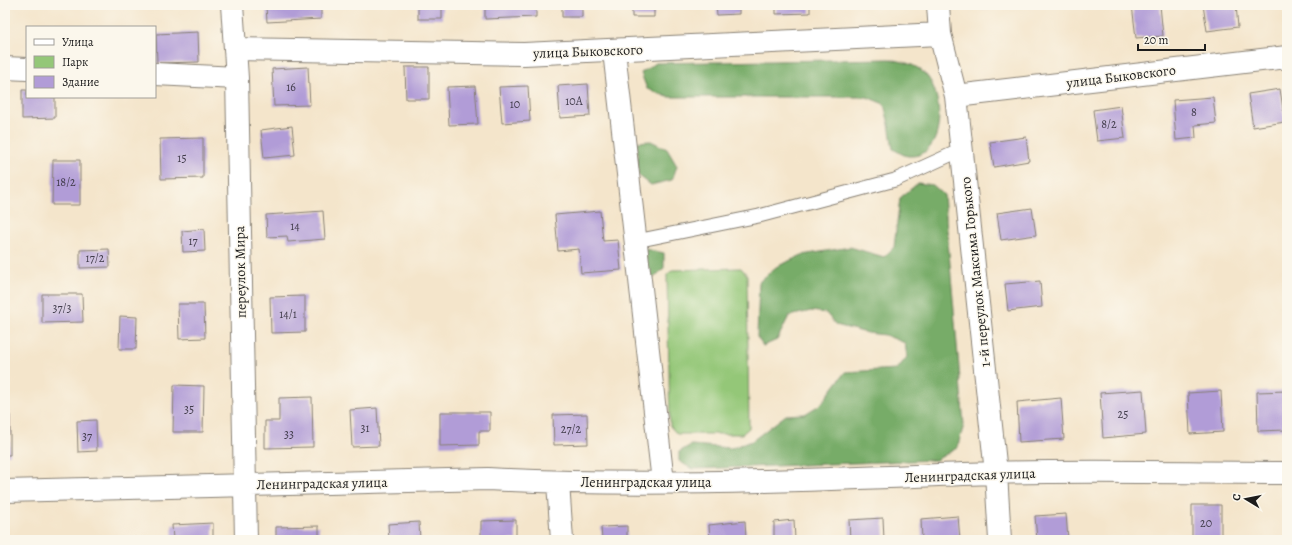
<svg xmlns="http://www.w3.org/2000/svg" width="1292" height="545" font-family="Alegreya,serif">
<rect width="100%" height="100%" fill="#fbf7ec"/>
<filter id="ink" filterUnits="userSpaceOnUse"><feTurbulence type="fractalNoise" baseFrequency=".025" numOctaves="2"/><feDisplacementMap in="SourceGraphic" scale="8" xChannelSelector="R" yChannelSelector="G"/><feConvolveMatrix kernelMatrix="1 2 1 2 8 2 1 2 1" color-interpolation-filters="sRGB"/></filter>
<filter id="wash" filterUnits="userSpaceOnUse"><feTurbulence type="fractalNoise" baseFrequency=".012" numOctaves="4" result="noise"/><feDisplacementMap in="SourceGraphic" scale="16" xChannelSelector="R" yChannelSelector="G"/><feGaussianBlur stdDeviation="0.9" result="paint"/><feColorMatrix in="noise" values="0 0 0 0 0 0 0 0 0 0 0 0 0 0 0 0 0 1.4 0 .05"/><feComposite in="paint" operator="in"/></filter>
<g filter="url(#wash)">
<rect width="100%" height="100%" fill="#f4e5cb"/>
<path fill="#94c778" stroke="#58724a" d="M 741,268 L 747,275 L 749,428 L 742,434 L 677,434 L 670,426 L 667,275 L 672,270 Z"/>
<path fill="#77ac68" stroke="#4a6442" d="M 890,59 C 904,62 916,64 926,75 C 944,94 947,158 909,156 C 904,156 897,151 893,149 L 889,124 L 884,104 L 867,97 L 668,97 L 647,89 L 641,73 L 656,63 Z
M 651,141 L 667,149 L 677,166 L 672,180 L 651,185 L 638,175 L 637,142 Z
M 918,183 L 933,185 L 944,195 L 964,425 L 957,448 L 936,460 L 692,469 L 679,461 L 679,452 L 691,445 L 731,448 L 752,441 L 786,415 L 805,414 L 821,404 L 845,372 L 897,369 L 907,357 L 905,343 L 885,335 L 867,333 L 836,325 L 826,313 L 811,311 L 789,316 L 777,340 L 763,346 L 757,337 L 759,282 L 776,267 L 802,255 L 850,247 L 884,257 L 894,247 L 900,198 Z
M 645,249 L 664,253 L 664,268 L 654,278 L 647,270 Z"/>
<g id="blocks">
<path fill="#b19cd7" d="M 266,5 L 321,5 L 321,19 L 267,22 Z
M 418,5 L 442,5 L 442,19 L 418,19 Z
M 485,5 L 536,5 L 536,17 L 485,19 Z
M 562,5 L 582,5 L 582,17 L 562,17 Z
M 632,5 L 654,5 L 654,17 L 632,17 Z
M 716,5 L 739,5 L 739,14 L 717,15 Z
M 776,5 L 810,5 L 810,13 L 776,14 Z
M 981,5 L 1006,5 L 1006,6 L 981,9 Z
M 1132,5 L 1160,5 L 1163,36 L 1136,38 Z
M 1203,5 L 1236,5 L 1238,27 L 1207,31 Z
M 198,32 L 199,62 L 157,63 L 156,34 Z
M 308,67 L 310,105 L 274,106 L 272,69 Z
M 405,67 L 429,67 L 429,99 L 406,99 Z
M 588,84 L 590,116 L 560,118 L 558,86 Z
M 475,86 L 478,124 L 449,125 L 447,87 Z
M 528,86 L 530,121 L 502,123 L 499,87 Z
M 1280,89 L 1285,122 L 1253,127 L 1248,94 Z
M 22,90 L 27,90 L 27,97 L 55,97 L 55,118 L 22,119 Z
M 1213,97 L 1216,123 L 1195,125 L 1196,138 L 1176,140 L 1173,100 Z
M 1121,106 L 1125,138 L 1097,141 L 1093,110 Z
M 292,126 L 295,155 L 264,158 L 261,130 Z
M 1026,137 L 1029,161 L 994,167 L 990,142 Z
M 203,138 L 203,178 L 161,179 L 160,139 Z
M 53,160 L 80,160 L 80,205 L 52,205 Z
M 1032,208 L 1036,235 L 1001,240 L 997,213 Z
M 323,211 L 325,239 L 288,242 L 287,236 L 267,237 L 266,215 Z
M 600,211 L 603,241 L 618,240 L 621,270 L 581,273 L 579,249 L 558,251 L 555,215 Z
M 204,229 L 205,251 L 183,252 L 182,231 Z
M 109,249 L 110,267 L 80,268 L 80,250 Z
M 1040,281 L 1042,307 L 1008,311 L 1005,284 Z
M 42,294 L 82,294 L 83,322 L 42,323 Z
M 305,296 L 305,332 L 271,333 L 270,297 Z
M 178,304 L 204,304 L 205,338 L 179,339 Z
M 120,316 L 137,317 L 136,349 L 119,349 Z
M 174,385 L 204,386 L 203,432 L 173,432 Z
M 1143,390 L 1146,434 L 1103,438 L 1100,393 Z
M 1221,391 L 1223,432 L 1190,434 L 1188,393 Z
M 1287,391 L 1287,430 L 1258,431 L 1257,392 Z
M 312,397 L 313,447 L 265,448 L 265,421 L 279,421 L 279,398 Z
M 1061,398 L 1064,439 L 1019,442 L 1017,402 Z
M 377,408 L 379,446 L 352,447 L 350,410 Z
M 440,412 L 490,412 L 490,431 L 479,431 L 479,445 L 440,446 Z
M 587,414 L 588,444 L 554,445 L 553,415 Z
M 5,415 L 10,415 L 10,455 L 5,455 Z
M 96,420 L 97,451 L 78,452 L 77,421 Z
M 1192,505 L 1221,505 L 1221,540 L 1192,540 Z
M 1066,514 L 1068,540 L 1037,540 L 1035,516 Z
M 958,516 L 960,540 L 922,540 L 921,519 Z
M 883,518 L 884,540 L 850,540 L 849,520 Z
M 516,520 L 516,540 L 481,540 L 481,521 Z
M 794,520 L 795,540 L 774,540 L 774,522 Z
M 745,521 L 746,540 L 710,540 L 709,525 Z
M 419,522 L 420,540 L 389,540 L 388,524 Z
M 213,523 L 213,540 L 173,540 L 172,525 Z
M 319,526 L 319,540 L 276,540 L 276,527 Z
M 627,526 L 627,540 L 602,540 L 601,527 Z"/>
</g>
</g>
<g filter="url(#ink)">
<use href="#blocks" fill-opacity="0" stroke="#888074" stroke-width="1"/>
<g fill="none" stroke-linecap="round" stroke-linejoin="round">
<defs>
<path id="lane" d="M 636,241 L 759,216 L 895,180 L 961,150"/>
<path id="street" d="M 232,5 L 237,78 L 246,540
M 938,5 L 940,34 L 956,96 L 996,473 L 1000,540
M 235,49 L 524,54 L 940,34
M 614,51 L 663,482
M 5,68 L 27,69
M 155,74 L 237,78
M 956,96 L 1287,57
M 558,483 L 562,540
M 5,491 L 488,479 C 657,488 825,479 994,473 C 1091,470 1189,473 1287,473"/>
</defs>
<use href="#lane" stroke="#888074" stroke-width="15"/>
<use href="#street" stroke="#888074" stroke-width="24"/>
<use href="#lane" stroke="#fff" stroke-width="13"/>
<use href="#street" stroke="#fff" stroke-width="22"/>
</g>
</g>
<g text-anchor="middle" stroke-width="3" stroke-linejoin="round" paint-order="stroke">
<g font-size="12" fill="#413c4b">
<text x="291" y="91">16</text>
<text x="574" y="105">10А</text>
<text x="515" y="108">10</text>
<text x="1194" y="116">8</text>
<text x="1109" y="128">8/2</text>
<text x="182" y="162">15</text>
<text x="66" y="186">18/2</text>
<text x="295" y="230">14</text>
<text x="193" y="245">17</text>
<text x="95" y="262">17/2</text>
<text x="62" y="312">37/3</text>
<text x="288" y="318">14/1</text>
<text x="189" y="413">35</text>
<text x="1123" y="418">25</text>
<text x="365" y="432">31</text>
<text x="571" y="433">27/2</text>
<text x="289" y="438">33</text>
<text x="87" y="440">37</text>
<text x="1206" y="527">20</text>
</g>
<g font-size="14" fill="#1c1c1c" stroke="#fbf7ec">
<text transform="translate(588 51) rotate(-2)" y="5">улица Быковского</text>
<text transform="translate(1121 76) rotate(-7)" y="5">улица Быковского</text>
<text transform="translate(240 272) rotate(-91)" y="5">переулок Мира</text>
<text transform="translate(975 272) rotate(-96)" y="5">1-й переулок Максима Горького</text>
<text transform="translate(970 475) rotate(-2)" y="5">Ленинградская улица</text>
<text x="646" y="487">Ленинградская улица</text>
<text transform="translate(322 483) rotate(-1)" y="5">Ленинградская улица</text>
</g>
</g>
<rect width="1292" height="545" fill="none" stroke="#fbf7ec" stroke-width="20"/>
<rect x="26" y="26" width="130" height="72" fill="#fbf7ec" stroke="#a29f99"/>
<rect x="34" y="39" width="20" height="6" fill="#ffffff" stroke="#a29f99"/>
<text x="62" y="46" font-size="12" fill="#1c1c1c">Улица</text>
<rect x="34" y="56" width="20" height="12" fill="#94c778" stroke="#a29f99"/>
<text x="62" y="66" font-size="12" fill="#1c1c1c">Парк</text>
<rect x="34" y="76" width="20" height="12" fill="#b19cd7" stroke="#a29f99"/>
<text x="62" y="86" font-size="12" fill="#1c1c1c">Здание</text>
<g transform="translate(1246 499) rotate(280)" stroke="#fbf7ec" stroke-width="3" paint-order="stroke">
<path d="M0-3L7 15L0 10L-7 15Z" fill="#1c1c1c"/>
<text y="-6" font-size="11" font-weight="bold" text-anchor="middle" fill="#1c1c1c">С</text>
</g>
<path d="M1138 44v6h67v-6" fill="none" stroke="#1c1c1c" stroke-width="2"/>
<text x="1144" y="44" font-size="12" fill="#1c1c1c" stroke="#fbf7ec" stroke-width="3" paint-order="stroke">20 m</text>
</svg>
